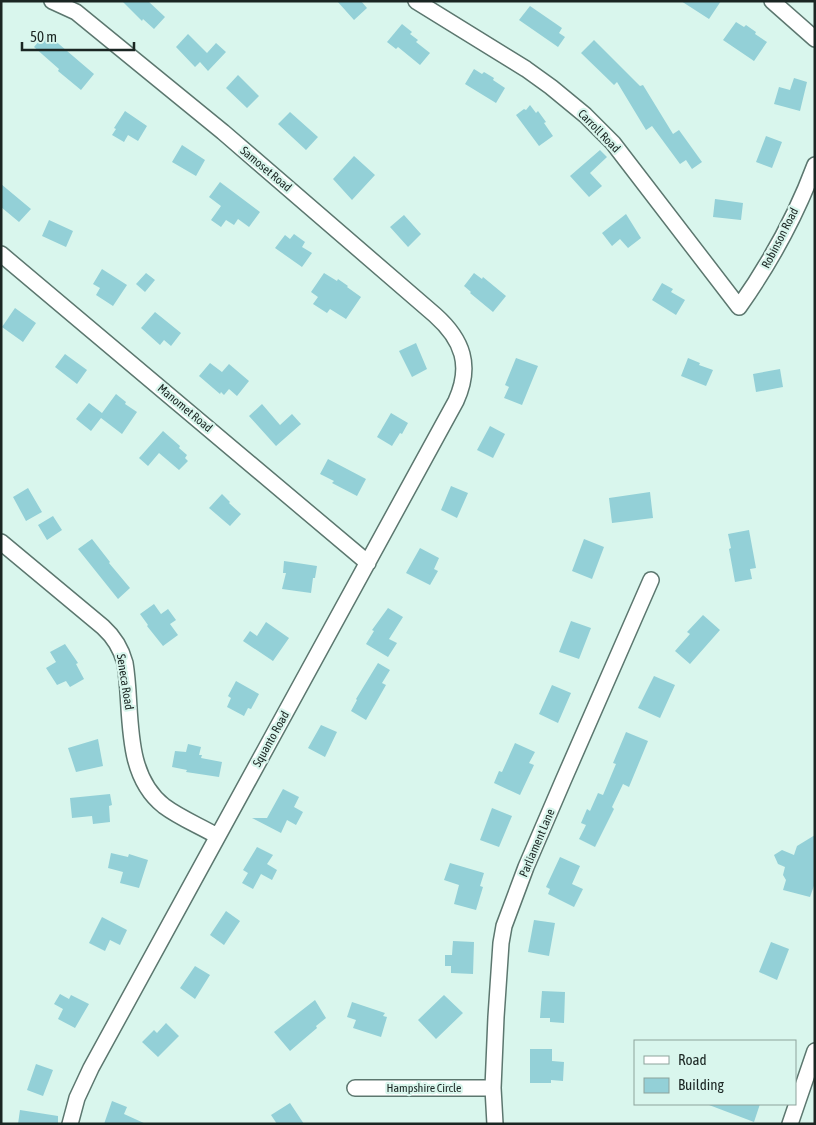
<svg xmlns="http://www.w3.org/2000/svg" width="816" height="1125" font-family="'Asap Condensed',sans-serif">
<rect width="100%" height="100%" fill="#d9f6ed"/>
<path fill="#93d0d7" d="M 122,1 L 148,1 L 165,17 L 154,29 L 143,19 L 142,21 Z
M 337,1 L 361,1 L 367,8 L 354,20 Z
M 681,1 L 721,1 L 709,19 Z
M 530,6 L 562,28 L 559,33 L 565,37 L 558,47 L 519,20 Z
M 736,22 L 744,27 L 746,25 L 756,32 L 755,34 L 767,42 L 754,61 L 723,40 Z
M 402,24 L 412,32 L 410,34 L 418,40 L 416,42 L 430,53 L 420,65 L 398,47 L 396,49 L 387,42 Z
M 46,33 L 94,74 L 81,90 L 58,71 L 59,69 L 34,47 Z
M 188,34 L 207,53 L 216,43 L 226,52 L 208,71 L 200,62 L 195,67 L 176,47 Z
M 594,40 L 640,86 L 643,85 L 673,134 L 679,130 L 702,162 L 692,169 L 686,160 L 680,164 L 652,126 L 646,130 L 617,82 L 614,85 L 581,53 Z
M 474,69 L 482,74 L 484,72 L 494,78 L 493,80 L 505,88 L 496,103 L 465,84 Z
M 238,75 L 259,96 L 247,108 L 226,88 Z
M 794,78 L 807,82 L 800,111 L 774,104 L 779,87 L 790,90 Z
M 530,105 L 536,113 L 538,111 L 546,122 L 544,123 L 553,136 L 539,146 L 516,115 L 524,109 L 526,110 Z
M 125,111 L 147,126 L 138,141 L 128,135 L 124,142 L 112,135 L 116,129 L 114,128 Z
M 290,112 L 318,137 L 306,150 L 278,124 Z
M 766,136 L 782,142 L 772,168 L 756,162 Z
M 182,145 L 205,160 L 196,176 L 172,162 Z
M 600,150 L 607,157 L 590,173 L 602,186 L 589,197 L 570,176 Z
M 354,156 L 375,175 L 352,200 L 333,179 Z
M 220,182 L 260,212 L 249,227 L 238,219 L 234,225 L 226,220 L 221,227 L 211,220 L 221,206 L 209,197 Z
M 1,184 L 31,209 L 19,222 L 1,207 Z
M 715,199 L 743,203 L 741,220 L 713,217 Z
M 626,214 L 641,238 L 628,248 L 620,239 L 612,246 L 602,233 Z
M 404,215 L 421,234 L 408,247 L 390,227 Z
M 49,220 L 73,231 L 66,247 L 42,236 Z
M 294,234 L 305,242 L 302,247 L 312,253 L 302,267 L 275,248 L 285,235 L 290,239 Z
M 102,269 L 127,285 L 113,306 L 96,295 L 100,288 L 93,284 Z
M 146,273 L 155,280 L 145,292 L 136,284 Z
M 324,273 L 337,281 L 338,279 L 348,286 L 347,287 L 361,297 L 346,319 L 330,309 L 327,313 L 313,304 L 318,297 L 311,292 Z
M 474,273 L 482,279 L 483,277 L 506,296 L 493,312 L 470,293 L 471,292 L 464,286 Z
M 662,283 L 673,289 L 671,292 L 685,300 L 676,315 L 652,300 Z
M 15,308 L 36,323 L 23,342 L 2,327 Z
M 155,312 L 181,333 L 171,346 L 164,340 L 160,345 L 141,328 Z
M 416,343 L 427,369 L 412,377 L 399,351 Z
M 65,354 L 87,370 L 77,384 L 55,367 Z
M 516,358 L 538,366 L 522,405 L 504,398 L 509,387 L 505,385 Z
M 688,358 L 700,363 L 699,365 L 713,370 L 706,386 L 681,376 Z
M 210,363 L 222,372 L 229,364 L 249,381 L 237,396 L 229,389 L 224,395 L 221,392 L 220,394 L 199,376 Z
M 780,369 L 783,387 L 756,392 L 753,374 Z
M 116,394 L 126,402 L 125,404 L 137,412 L 122,434 L 101,418 L 91,431 L 76,419 L 89,403 L 102,413 Z
M 262,404 L 280,425 L 292,414 L 301,424 L 276,446 L 249,416 Z
M 391,413 L 408,423 L 402,434 L 400,433 L 392,446 L 377,437 Z
M 490,426 L 505,434 L 493,458 L 477,450 Z
M 163,431 L 180,446 L 179,448 L 187,455 L 185,458 L 188,461 L 179,470 L 159,453 L 148,466 L 139,458 Z
M 328,459 L 366,479 L 357,496 L 332,483 L 334,481 L 320,474 Z
M 451,486 L 468,493 L 457,518 L 441,510 Z
M 28,488 L 42,512 L 26,521 L 13,497 Z
M 650,492 L 653,518 L 612,523 L 609,498 Z
M 222,494 L 230,502 L 229,503 L 241,514 L 230,526 L 209,508 Z
M 53,516 L 62,530 L 47,540 L 38,525 Z
M 749,530 L 756,568 L 750,569 L 752,579 L 735,582 L 729,549 L 731,548 L 728,534 Z
M 92,539 L 110,562 L 109,563 L 130,588 L 118,599 L 78,549 Z
M 584,539 L 604,547 L 592,579 L 572,571 Z
M 420,548 L 439,558 L 434,569 L 438,571 L 430,585 L 406,573 Z
M 284,561 L 317,566 L 315,578 L 313,578 L 311,593 L 282,589 L 286,573 L 283,573 Z
M 154,604 L 161,614 L 168,609 L 176,620 L 170,624 L 178,635 L 163,646 L 147,626 L 148,625 L 140,614 Z
M 388,608 L 403,617 L 389,639 L 397,643 L 388,657 L 366,644 L 374,631 L 372,630 Z
M 703,615 L 720,630 L 690,664 L 675,651 L 690,634 L 687,632 Z
M 571,621 L 591,628 L 579,659 L 559,652 Z
M 266,622 L 289,638 L 273,661 L 243,641 L 250,631 L 257,636 Z
M 65,644 L 78,663 L 76,664 L 84,679 L 70,687 L 66,681 L 57,685 L 46,668 L 56,662 L 50,652 Z
M 378,663 L 390,670 L 382,683 L 386,685 L 366,720 L 351,711 L 357,700 L 356,699 Z
M 654,676 L 675,685 L 660,718 L 638,708 Z
M 236,681 L 259,694 L 251,709 L 248,708 L 244,716 L 227,707 L 231,698 L 228,696 Z
M 552,685 L 571,693 L 558,723 L 539,714 Z
M 321,725 L 337,732 L 325,757 L 308,748 Z
M 626,732 L 648,741 L 629,787 L 623,784 L 612,807 L 614,809 L 595,847 L 579,839 L 586,825 L 581,823 L 587,809 L 590,811 L 598,793 L 603,795 L 616,764 L 613,763 Z
M 98,739 L 103,766 L 76,772 L 68,748 Z
M 515,743 L 535,752 L 529,763 L 534,765 L 520,795 L 494,783 L 499,771 L 502,772 Z
M 188,744 L 201,747 L 199,755 L 202,755 L 201,758 L 222,762 L 219,777 L 186,772 L 187,770 L 172,767 L 175,751 L 186,752 Z
M 283,789 L 299,797 L 294,807 L 303,812 L 296,825 L 287,820 L 281,833 L 252,818 L 267,818 Z
M 110,794 L 112,805 L 109,806 L 110,822 L 93,824 L 92,816 L 72,818 L 70,798 Z
M 492,808 L 512,816 L 499,847 L 480,840 Z
M 815,835 L 815,883 L 810,897 L 783,890 L 786,880 L 783,875 L 785,867 L 778,864 L 774,855 L 782,850 L 794,855 L 797,846 Z
M 257,847 L 273,855 L 267,864 L 277,870 L 272,880 L 261,874 L 253,889 L 242,883 L 248,873 L 243,870 Z
M 111,853 L 128,857 L 129,854 L 148,860 L 139,888 L 120,883 L 123,872 L 108,868 Z
M 560,857 L 580,866 L 572,884 L 583,889 L 574,907 L 548,894 L 550,889 L 546,887 Z
M 450,863 L 484,873 L 480,886 L 483,887 L 476,910 L 454,904 L 459,885 L 444,880 Z
M 226,911 L 240,921 L 224,945 L 210,935 Z
M 102,917 L 127,930 L 120,945 L 110,940 L 105,951 L 89,943 Z
M 534,920 L 555,923 L 549,956 L 528,952 Z
M 453,941 L 474,942 L 473,974 L 451,973 L 451,966 L 445,966 L 445,955 L 452,955 Z
M 771,942 L 789,949 L 777,980 L 759,972 Z
M 195,966 L 210,975 L 195,999 L 180,988 Z
M 542,991 L 565,992 L 564,1023 L 550,1022 L 550,1018 L 540,1018 Z
M 60,994 L 69,999 L 71,995 L 89,1004 L 75,1028 L 58,1019 L 63,1009 L 54,1004 Z
M 444,995 L 463,1013 L 436,1039 L 418,1020 Z
M 315,1000 L 326,1018 L 316,1026 L 317,1028 L 290,1051 L 274,1032 Z
M 352,1002 L 385,1013 L 383,1016 L 387,1017 L 381,1037 L 353,1028 L 356,1020 L 347,1017 Z
M 166,1023 L 179,1036 L 158,1057 L 142,1042 L 154,1030 L 157,1033 Z
M 530,1049 L 552,1049 L 552,1061 L 564,1062 L 563,1081 L 551,1080 L 551,1083 L 530,1083 Z
M 36,1064 L 53,1070 L 43,1096 L 27,1090 Z
M 112,1101 L 127,1107 L 124,1114 L 146,1124 L 104,1124 Z
M 290,1103 L 304,1124 L 277,1124 L 271,1115 Z
M 709,1104 L 760,1104 L 754,1122 L 709,1105 Z
M 20,1110 L 58,1116 L 58,1123 L 18,1124 Z"/>
<g fill="none" stroke-linecap="round" stroke-linejoin="round">
<defs>
<path id="street" d="M 52,1 L 76,12 L 147,70 L 223,132 L 435,315 C 463,340 472,366 456,401 L 91,1068 L 77,1098 L 70,1124
M 416,1 L 526,69 L 551,87 L 585,115 L 613,143 L 739,307 C 770,263 796,216 815,165
M 772,1 L 815,39
M 1,254 L 368,563
M 1,542 L 103,627 C 114,637 121,648 125,663 C 133,710 122,773 164,806 C 180,818 200,826 217,836
M 355,1088 L 493,1088
M 495,1124 L 493,1088 L 496,1017 L 501,943 L 504,926 L 526,867 L 563,781 L 651,580
M 790,1124 L 815,1051"/>
</defs>
<use href="#street" stroke="#5c776f" stroke-width="18"/>
<use href="#street" stroke="#fff" stroke-width="15"/>
</g>
<g text-anchor="middle" stroke-width="4.5" stroke-linejoin="round" paint-order="stroke">
<g font-size="12" fill="#1b2623" stroke="#d9f6ed">
<text transform="translate(599 131) rotate(46)" y="4">Carroll Road</text>
<text transform="translate(266 169) rotate(40)" y="4">Samoset Road</text>
<text transform="translate(780 238) rotate(-63)" y="4">Robinson Road</text>
<text transform="translate(185 408) rotate(40)" y="4">Manomet Road</text>
<text transform="translate(125 682) rotate(81)" y="4">Seneca Road</text>
<text transform="translate(271 739) rotate(-61)" y="4">Squanto Road</text>
<text transform="translate(537 843) rotate(-67)" y="4">Parliament Lane</text>
<text x="424" y="1092">Hampshire Circle</text>
</g>
</g>
<rect width="816" height="1125" fill="none" stroke="#1b2623" stroke-width="5"/>
<rect x="634" y="1040" width="162" height="65" fill="#d9f6ed" stroke="#8da39c"/>
<rect x="644" y="1056" width="25" height="8" fill="#ffffff" stroke="#8da39c"/>
<text x="678" y="1065" font-size="15" fill="#1b2623">Road</text>
<rect x="644" y="1078" width="25" height="15" fill="#93d0d7" stroke="#8da39c"/>
<text x="678" y="1090" font-size="15" fill="#1b2623">Building</text>
<path d="M22 42v8h112v-8" fill="none" stroke="#1b2623" stroke-width="2.5"/>
<text x="30" y="42" font-size="15" fill="#1b2623" stroke="#d9f6ed" stroke-width="4" paint-order="stroke">50 m</text>
</svg>
